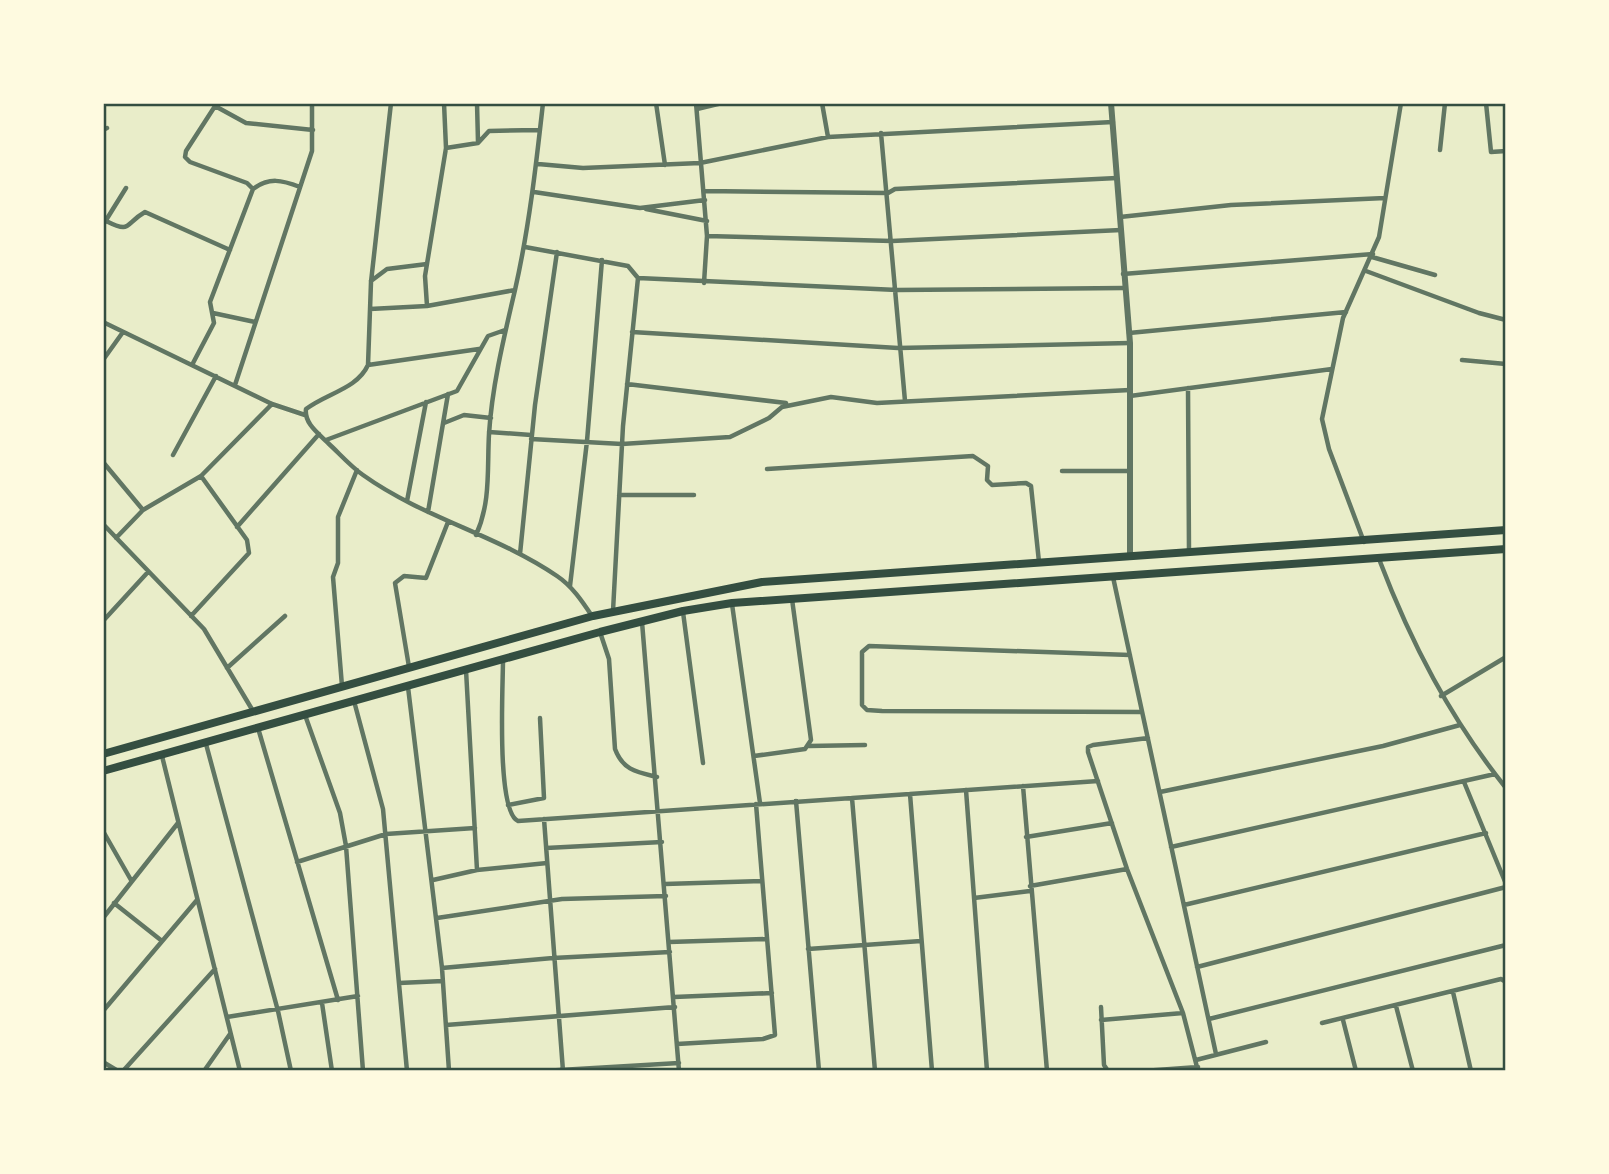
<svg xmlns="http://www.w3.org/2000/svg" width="1609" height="1174" font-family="Mulish,sans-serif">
<rect width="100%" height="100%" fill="#e9edc9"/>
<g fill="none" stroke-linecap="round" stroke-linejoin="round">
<path stroke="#617663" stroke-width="4.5" d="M 391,103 L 371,282 L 368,365 C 357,389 327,393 306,409 C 304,423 318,433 328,443 C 339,453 350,466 363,475 C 423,518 497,535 557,576 C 572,586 582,601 592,616
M 477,103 L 478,142
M 656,103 L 665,165
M 696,103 L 707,236 L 704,283
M 822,103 L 828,137
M 1486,103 L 1491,152 L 1506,151
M 215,106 L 246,123 L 313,130
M 697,109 L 722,103
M 103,130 L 107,128
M 881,133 L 905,401
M 446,148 L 478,143 L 489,131 L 538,130
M 1440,150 L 1445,103
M 538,164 L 583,168 L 700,163 L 828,137 L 1113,122
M 253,189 C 269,177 282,180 300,187
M 704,191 L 888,193 L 895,189 L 1117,178
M 534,192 L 640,208 L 705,200
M 646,209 L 707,221
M 1120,217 L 1231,205 L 1385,198
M 106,221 C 132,234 124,224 145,212 L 230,250
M 103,225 L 126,188
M 707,236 L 892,241 L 1121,230
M 525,247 L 628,266 L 638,278 L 623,426 L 613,611
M 1372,257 L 1435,275
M 1366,271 L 1479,313 L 1506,320
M 1123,274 L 1373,254
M 638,278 L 897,290 L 1124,288
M 371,281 L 387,269 L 427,264
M 427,306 L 425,276 L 446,148 L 444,103
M 370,309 L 427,306 L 515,290 C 529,228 536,166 543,103
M 213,313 L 255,322
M 103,322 L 272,404 L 305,415
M 632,332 L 898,348 L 1130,343
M 1129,333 L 1346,312
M 103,360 L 123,332
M 1462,360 L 1506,364
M 192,365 L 214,323 L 210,302 L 253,189 L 247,183 L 190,162 L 185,157 L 186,151 L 217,103
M 368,365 L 479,349
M 627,384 L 786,403
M 235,385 L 312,151 L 312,103
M 1188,388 L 1189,552
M 1130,396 L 1332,369
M 444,423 L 464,415 L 491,418
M 489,432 L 531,435
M 531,439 L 622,444 L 730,437 L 769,418 L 782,407 L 831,397 L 877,403 L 1130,390
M 326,440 L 457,391 L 488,336 L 505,330
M 173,455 L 216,376
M 103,462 L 143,510 L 116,538
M 767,469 L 973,456 L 988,466 L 987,480 L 992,485 L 1026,483 L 1031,486 L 1039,562
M 1062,471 L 1130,471
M 619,495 L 694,495
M 407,501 L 426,402
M 143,510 L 201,476 L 272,404
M 428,512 L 448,394
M 103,524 L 204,629 L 253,711
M 237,527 L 319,434
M 476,535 C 491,502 487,469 489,434 C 492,386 504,337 515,290
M 1364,542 L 1329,449 L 1322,419 L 1343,318 L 1379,237 L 1401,103
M 520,554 L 535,405 L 557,252
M 1379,559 C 1411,643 1450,718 1506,788
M 1113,577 L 1216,1054
M 570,586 L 587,441 L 602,260
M 732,604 L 760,803
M 683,612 L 703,763
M 191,616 L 249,553 L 247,540 L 201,476
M 103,621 L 148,572
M 642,622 L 679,1071
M 600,632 L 609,659 L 615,749 C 623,770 636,772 657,777
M 1130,655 L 869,646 L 862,652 L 862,705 L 867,710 L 882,711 L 1142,712
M 503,660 C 503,686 496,811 518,821 L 1098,781
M 409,667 L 395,583 L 404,576 L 426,578 L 448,522
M 227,668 L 285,616
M 466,670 L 477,870
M 342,686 L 333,577 L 338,563 L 338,517 L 357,470
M 408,687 L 442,968 L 449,1071
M 1441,696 L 1506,657
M 354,701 L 383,809 L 407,1071
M 305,715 L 340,813 L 346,846 L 363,1071
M 258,728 L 338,1000
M 1148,738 L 1093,745 L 1088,747 L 1088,752 L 1127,869 L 1183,1013 L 1198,1071
M 206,744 L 278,1011 L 291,1071
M 809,746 L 865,745
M 162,756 L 240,1071
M 754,756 L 805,749 L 811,740 L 792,599
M 1464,782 L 1506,884
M 1023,786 L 1047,1071
M 966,790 L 987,1071
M 1160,792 L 1383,746 L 1460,725
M 910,794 L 932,1071
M 852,798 L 875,1071
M 796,801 L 819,1071
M 508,805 L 544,798 L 540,718
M 544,819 L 563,1071
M 103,831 L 131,880
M 1026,837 L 1112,823
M 1171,847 L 1495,774
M 546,848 L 662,842
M 297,862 L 386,834 L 475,828
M 433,880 L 477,870 L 547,863
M 665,884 L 762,881
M 1030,886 L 1127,869
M 974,898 L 1030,891
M 114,903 L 162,941
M 1184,905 L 1486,833
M 103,918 L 178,823
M 437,918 L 562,899 L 666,896
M 669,942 L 767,939
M 808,949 L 921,941
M 1197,967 L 1506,887
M 442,968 L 553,958 L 670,952
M 399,983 L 443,981
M 1453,992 L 1471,1071
M 674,997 L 772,993
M 322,1003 L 332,1071
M 1396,1006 L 1413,1071
M 1101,1007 L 1104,1065 L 1108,1071
M 103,1011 L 197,900
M 227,1017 L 358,996
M 1209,1019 L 1506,945
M 1101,1020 L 1183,1013
M 1343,1020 L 1356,1071
M 1322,1023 L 1501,979 L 1506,982
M 446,1025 L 675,1007
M 677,1044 L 763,1039 L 775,1035 L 756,804
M 1196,1060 L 1266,1042
M 103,1062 L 118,1071
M 123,1071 L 215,969
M 204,1071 L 230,1034
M 543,1071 L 679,1063
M 1143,1071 L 1198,1067"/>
<path stroke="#617663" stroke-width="6" d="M 1111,103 L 1130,343 L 1130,557"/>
<path stroke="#344e41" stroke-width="8" d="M 103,754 L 593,616 L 762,582 L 1506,530
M 103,771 L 600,632 L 683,611 L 732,603 L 1506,549"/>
</g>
<rect width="1609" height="1174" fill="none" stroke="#fefae0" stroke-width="210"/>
<rect x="105" y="105" width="1399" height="964" fill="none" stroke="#344e41" stroke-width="2.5"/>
</svg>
